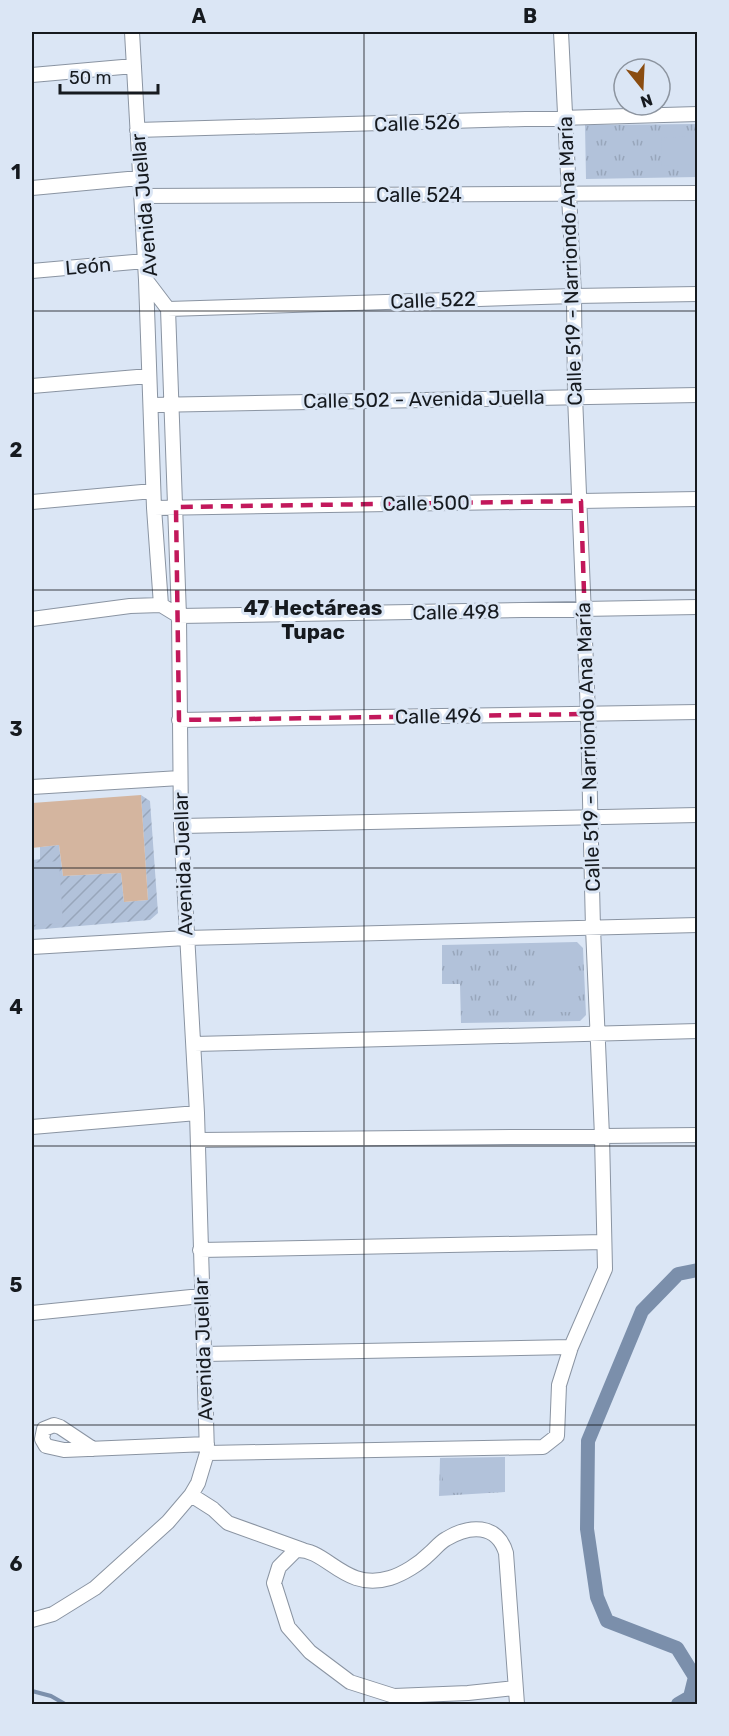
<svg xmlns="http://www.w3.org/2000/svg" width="729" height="1736" font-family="Rubik,sans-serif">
<defs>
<pattern id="grass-tufts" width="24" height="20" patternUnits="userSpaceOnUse" patternTransform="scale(1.5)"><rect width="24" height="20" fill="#b2c2da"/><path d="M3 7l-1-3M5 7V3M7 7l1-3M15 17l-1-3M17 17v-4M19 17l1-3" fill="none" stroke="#98a6bb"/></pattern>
<pattern id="garden-furrows" width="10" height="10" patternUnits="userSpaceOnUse" patternTransform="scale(1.5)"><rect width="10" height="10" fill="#b2c2da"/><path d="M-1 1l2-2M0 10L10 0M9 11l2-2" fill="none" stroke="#98a6bb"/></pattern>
</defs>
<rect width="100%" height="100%" fill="#dbe6f5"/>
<path fill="url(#grass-tufts)" d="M 697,124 L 697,177 L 586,179 L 585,125 Z
M 577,942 L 583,948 L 586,1015 L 580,1021 L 461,1023 L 460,984 L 442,984 L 442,945 Z
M 505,1457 L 505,1492 L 439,1496 L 440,1458 Z"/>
<path fill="url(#garden-furrows)" d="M 141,795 L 150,801 L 158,913 L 150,920 L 32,930 L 32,860 L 40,859 L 40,847 L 59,845 L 63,876 L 121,873 L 124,902 L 148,900 Z"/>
<path fill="#b2c2da" d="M 697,136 L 697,164 L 662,166 L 661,138 Z
M 59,861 L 63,923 L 32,925 L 32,863 Z
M 541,949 L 574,949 L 574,1012 L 541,1012 Z
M 503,1458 L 503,1492 L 443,1493 L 443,1459 Z"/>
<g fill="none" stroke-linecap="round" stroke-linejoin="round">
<path stroke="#7b8fab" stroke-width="4" d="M 32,1691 L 51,1696 L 65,1704"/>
<path stroke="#7b8fab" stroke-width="14" d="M 678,1704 L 690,1697 L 695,1677 L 677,1648 L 607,1621 L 597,1597 L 587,1529 L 588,1441 L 642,1311 L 678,1274 L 698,1270"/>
</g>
<path fill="#d4b59f" d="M 141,795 L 148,900 L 124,902 L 121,873 L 63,876 L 59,845 L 32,848 L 32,803 Z"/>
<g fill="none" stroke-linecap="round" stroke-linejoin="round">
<defs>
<path id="minor" d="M 32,75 L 134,66
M 137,130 L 698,114
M 32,188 L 139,178
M 141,196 L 698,193
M 32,271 L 145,261
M 146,280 L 154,508 L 161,605
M 168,309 L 574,296 L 698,294
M 32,386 L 149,376
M 151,405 L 698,395
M 32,502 L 153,491
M 154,508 L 698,499
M 161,605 L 179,616 L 698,607
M 32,619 L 130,606 L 161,605
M 179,720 L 698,712
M 32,787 L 180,778
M 181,826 L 698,815
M 32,947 L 186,938 L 698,925
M 194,1044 L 698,1031
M 32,1127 L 197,1113
M 198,1140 L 698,1135
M 200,1250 L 604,1242
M 32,1313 L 201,1296
M 204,1354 L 571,1347
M 93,1449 L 60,1427 L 54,1425 L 44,1429 L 42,1439 L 46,1446 L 64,1450 L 207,1444
M 207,1453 L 543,1447 L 557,1436 L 559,1385 L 571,1347 L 605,1269 L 602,1136 L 593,928 L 588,714 L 575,396 L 574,296 L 561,32
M 191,1495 L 213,1509 L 228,1523 L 303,1550
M 32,1620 L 53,1614 L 95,1588 L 168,1522 L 191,1495 L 198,1483 L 207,1453 L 197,1113 L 181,826 L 179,616 L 168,309 L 146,280 L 132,32
M 515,1688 L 468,1693 L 394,1696 L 350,1682 L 310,1652 L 288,1627 L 274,1583 L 279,1567 L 296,1550 C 327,1548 344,1592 390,1578 C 403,1574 419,1564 429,1554 C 435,1549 439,1543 446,1539 C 469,1525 497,1523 506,1553 L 517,1704"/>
</defs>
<use href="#minor" stroke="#8a94a2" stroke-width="16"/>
<use href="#minor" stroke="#fff" stroke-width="14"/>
</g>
<path fill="none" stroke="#c2185b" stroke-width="4.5" stroke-dasharray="12 8" stroke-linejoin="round" d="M 581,501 L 588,714 L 179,720 L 176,507 Z"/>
<path fill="none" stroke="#161a1f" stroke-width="1.5" stroke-opacity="0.55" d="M 364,32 L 364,1704M 32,311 L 698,311M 32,590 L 698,590M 32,868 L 698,868M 32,1146 L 698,1146M 32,1425 L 698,1425"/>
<g text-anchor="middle" stroke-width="6" stroke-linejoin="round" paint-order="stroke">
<g font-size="20" fill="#161a1f" stroke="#dbe6f5">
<text transform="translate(417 123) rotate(-2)" y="7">Calle 526</text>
<text x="419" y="202">Calle 524</text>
<text transform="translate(144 205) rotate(-95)" y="7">Avenida Juellar</text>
<text transform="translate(570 261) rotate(-92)" y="7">Calle 519 - Narriondo Ana María</text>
<text transform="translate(88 266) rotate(-5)" y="7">León</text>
<text transform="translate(433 300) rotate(-2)" y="7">Calle 522</text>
<text transform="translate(424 399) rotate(-1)" y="7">Calle 502 - Avenida Juella</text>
<text transform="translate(426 503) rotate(-1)" y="7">Calle 500</text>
<text transform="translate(456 612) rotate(-1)" y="7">Calle 498</text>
<text transform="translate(438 716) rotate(-1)" y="7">Calle 496</text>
<text transform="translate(588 747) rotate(-92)" y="7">Calle 519 - Narriondo Ana María</text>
<text transform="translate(183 864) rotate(-92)" y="7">Avenida Juellar</text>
<text transform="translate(203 1349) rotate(-92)" y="7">Avenida Juellar</text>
</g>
<g font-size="21" font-weight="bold" fill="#161a1f" stroke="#dbe6f5">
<text x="313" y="615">47 Hectáreas<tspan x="313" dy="24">Tupac</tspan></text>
</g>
</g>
<rect width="729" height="1736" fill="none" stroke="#dbe6f5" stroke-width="66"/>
<g transform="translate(642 87) rotate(162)"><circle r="28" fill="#dbe6f5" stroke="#8c949f" stroke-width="1.5"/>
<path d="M0-4.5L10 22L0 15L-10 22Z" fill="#8a4c10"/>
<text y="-9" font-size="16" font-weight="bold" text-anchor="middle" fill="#161a1f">N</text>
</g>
<path d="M60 84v9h98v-9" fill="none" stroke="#161a1f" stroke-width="3"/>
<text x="69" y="84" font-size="18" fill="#161a1f" stroke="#dbe6f5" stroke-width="4.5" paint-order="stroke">50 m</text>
<rect x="33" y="33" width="663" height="1670" fill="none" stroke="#161a1f" stroke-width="2"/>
<g font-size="20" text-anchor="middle" font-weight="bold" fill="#161a1f">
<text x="199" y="23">A</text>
<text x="530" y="23">B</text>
<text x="16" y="179">1</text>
<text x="16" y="457">2</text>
<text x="16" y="736">3</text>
<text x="16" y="1014">4</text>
<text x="16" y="1292">5</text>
<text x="16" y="1571">6</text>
</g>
</svg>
